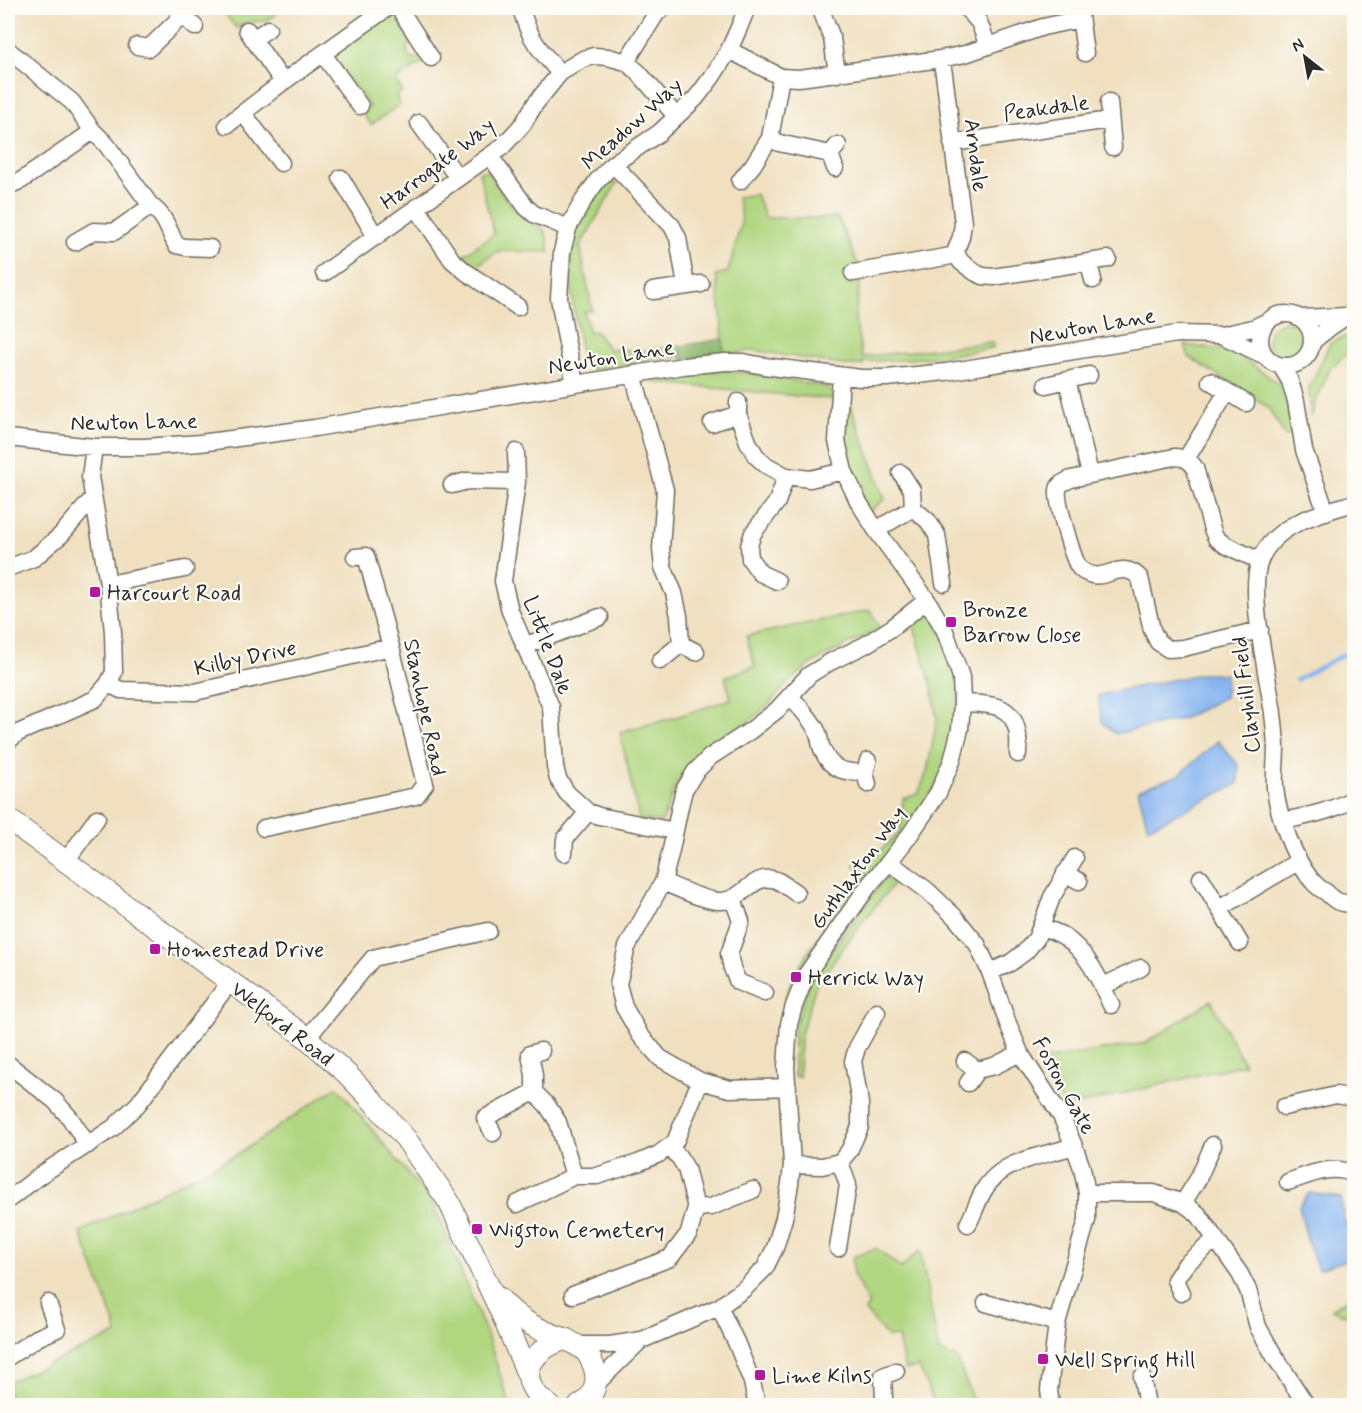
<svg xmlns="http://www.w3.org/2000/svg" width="1362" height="1413" font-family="Mynerve,sans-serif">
<rect width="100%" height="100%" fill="#fdfcf7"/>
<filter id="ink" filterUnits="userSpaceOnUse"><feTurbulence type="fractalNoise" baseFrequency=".0167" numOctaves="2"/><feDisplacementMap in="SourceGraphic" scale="12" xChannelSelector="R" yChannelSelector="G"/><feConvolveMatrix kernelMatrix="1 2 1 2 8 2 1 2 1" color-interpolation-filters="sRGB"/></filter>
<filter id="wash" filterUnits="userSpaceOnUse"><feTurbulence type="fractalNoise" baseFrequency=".008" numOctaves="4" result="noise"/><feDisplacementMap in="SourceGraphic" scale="24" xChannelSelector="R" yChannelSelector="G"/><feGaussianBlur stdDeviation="1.35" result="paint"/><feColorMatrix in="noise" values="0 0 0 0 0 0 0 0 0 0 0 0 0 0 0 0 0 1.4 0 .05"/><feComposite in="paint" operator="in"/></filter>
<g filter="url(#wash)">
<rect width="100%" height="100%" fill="#f0e0c0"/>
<path fill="#b0d680" stroke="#6e8056" stroke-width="1.5" d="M 237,8 L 285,8 L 265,21 L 247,22 L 236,28 L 226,15 Z
M 391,15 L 396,16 L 411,41 L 406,51 L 411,59 L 420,57 L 424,62 L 396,80 L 402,91 L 396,96 L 400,104 L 371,125 L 363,114 L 370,107 L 338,66 L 333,58 L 336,52 Z
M 485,171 L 490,173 L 501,192 L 515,209 L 526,219 L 543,229 L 546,233 L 550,252 L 498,251 L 476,266 L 462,256 L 494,234 L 479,172 Z
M 608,181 L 617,183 L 580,246 L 592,310 L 584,312 L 589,332 L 595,331 L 609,349 L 642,351 L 680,345 L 681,356 L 595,370 L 582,363 L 570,282 L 572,240 L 576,227 L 591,199 Z
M 756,194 L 765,218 L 838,218 L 859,267 L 850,281 L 860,282 L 855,318 L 862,357 L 992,342 L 993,348 L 937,357 L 863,362 L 863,365 L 843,365 L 753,350 L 724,355 L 721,314 L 716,275 L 728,272 L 742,220 L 737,197 Z
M1268 340a18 18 0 1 1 36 0a18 18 0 1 1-36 0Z
M 1354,333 L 1354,348 L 1330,369 L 1315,403 L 1311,417 L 1309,389 L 1330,343 Z
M 1185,345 L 1233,351 L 1278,383 L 1288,406 L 1291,433 L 1285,436 L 1268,407 L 1189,357 Z
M 724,370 L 759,375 L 828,387 L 833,397 L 830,399 L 651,382 L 654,376 Z
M 841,400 L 849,401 L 885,499 L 866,514 L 844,471 Z
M 927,600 L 961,677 L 952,761 L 794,1004 L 784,1001 C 800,953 837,914 867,874 L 854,865 L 882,849 L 900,832 L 903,799 L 918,794 L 927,772 L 937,719 L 932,686 L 910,614 Z
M 871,610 L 880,628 L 814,662 L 789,682 L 768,705 L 750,721 L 707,749 L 689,764 L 674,789 L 663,820 L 660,822 L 639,819 L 620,732 L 676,717 L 731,699 L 725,677 L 755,666 L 746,636 Z
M 885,878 L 896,881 L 861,924 L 816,985 L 800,1037 L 799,1077 L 794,1076 L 794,1028 L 811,978 Z
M 1211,1000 L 1244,1064 L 1065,1108 L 1041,1060 L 1146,1043 Z
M 337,1087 L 434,1205 L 487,1335 L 510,1405 L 8,1405 L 8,1382 L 117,1334 L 115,1323 L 80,1232 L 238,1154 Z
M 876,1248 L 901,1268 L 920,1250 L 939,1352 L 957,1358 L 974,1404 L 968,1406 L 935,1405 L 919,1367 L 905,1370 L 898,1337 L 887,1337 L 865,1311 L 869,1305 L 853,1274 L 853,1257 Z
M 1354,1296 L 1354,1318 L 1331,1309 Z"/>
<path fill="#8cb76e" stroke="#5c714c" stroke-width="1.5" d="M 723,339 L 724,355 L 682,360 L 680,346 Z"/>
<path fill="#85b4f0" stroke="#58708e" stroke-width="1.5" d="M 1200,674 L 1226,674 L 1225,697 L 1182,719 L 1115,734 L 1102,722 L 1098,695 Z
M 1218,741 L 1239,766 L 1238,784 L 1148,828 L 1138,790 L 1179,775 Z
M 1309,1193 L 1341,1198 L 1344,1220 L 1354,1238 L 1354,1258 L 1318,1269 L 1308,1243 L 1299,1206 Z"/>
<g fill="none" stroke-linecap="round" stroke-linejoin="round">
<path stroke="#85b4f0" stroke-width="4" d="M 1296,680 L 1354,649"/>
</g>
</g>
<g filter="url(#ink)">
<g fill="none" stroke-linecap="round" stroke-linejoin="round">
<defs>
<path id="minor" d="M 176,8 L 195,27
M 399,8 L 431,58
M 521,8 C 528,37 540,51 560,73
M 821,8 L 823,15 L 832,38 L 837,74
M 966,8 L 979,22 L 988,46
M 1079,8 L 1085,53
M 247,30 L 283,82
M 253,39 L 268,29
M 137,46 L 149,48 L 183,15
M 8,50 L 72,102 L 93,131 L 106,144 L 151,206 C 165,215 169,231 176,245 L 185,247 L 210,248
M 729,50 L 781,77 L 799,78 L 941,59 L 965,54 L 1043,27 L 1080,19
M 323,54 L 360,106
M 941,59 L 944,74 L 963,223 L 961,237 L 956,250 L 957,255 L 961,262 L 976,273 L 983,276 L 993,277 L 1108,259
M 626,62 L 656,14 L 662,8
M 1109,102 L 1113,147
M 243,113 L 281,163
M 419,123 L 458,178
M 227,125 L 283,82 L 387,8
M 770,138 L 779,143 L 830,154
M 952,143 L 1110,120
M 490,156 L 526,207 L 534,214 L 568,228
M 613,164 L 672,226 L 678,238 L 686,286
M 835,168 L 830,154 L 838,145
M 341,178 L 376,237
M 740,181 L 753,165 L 770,138 L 781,77
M 8,186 L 22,180 L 93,131
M 416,207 L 452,260 L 466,272 L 518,307
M 75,242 L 94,231 L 114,232 L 151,206
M 1089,263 L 1093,280
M 324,273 L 502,147 L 523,124 L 535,104 L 560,73 L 583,59 L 594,56 L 608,57 L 626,62 L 638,72 L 676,116
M 853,273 L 957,255
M 653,291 L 701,284
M1260 340a26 26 0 1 1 52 0a26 26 0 1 1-52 0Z
M 1301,318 L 1347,316
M 1221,335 L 1265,356
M 1312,342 C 1325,331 1339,319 1354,314
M 1281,366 L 1290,381 L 1296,401 L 1304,450 L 1326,512
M 633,374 L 665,490 L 661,549 L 663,567 L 674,593 L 679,616 L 681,644
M 1067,380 L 1090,474
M 1210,381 L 1246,403
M 575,384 L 565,333 L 559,298 L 562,252 L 568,228 L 583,201 L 597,181 L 613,164 L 659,133 L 696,98 L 712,77 L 729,50 L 738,30 L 747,8
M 1046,385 L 1089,375
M 738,402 L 738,414 L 748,442 L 756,456 L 766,465 L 786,476 L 810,479 L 844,471
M 712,423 L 738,414
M 8,438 L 94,447 L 145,447 L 200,443 L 315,428 L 683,366 L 725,362 L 743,362 L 764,366 L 861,378 L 887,378 L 946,372 L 1177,334 L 1221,335 L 1253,328 L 1268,321
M 1186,459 L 1227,392
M 901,473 L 912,490 L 913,508 L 928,521 L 937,535 L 944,583
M 517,482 L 503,581 L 510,611 L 551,707 L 555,767 L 558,779 L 567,793 L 588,812 L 599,816 L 675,831
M 452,485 L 467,481 L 517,482 L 516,452
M 1354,503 C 1321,513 1275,523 1260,560 C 1248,591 1266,666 1271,701 C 1274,716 1275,731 1276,746 C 1276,760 1274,774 1275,788 C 1278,816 1295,863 1315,884 C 1318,887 1322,890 1326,892 C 1329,895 1333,899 1337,901 C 1342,903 1349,904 1354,905
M 876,530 L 913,508
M 1260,561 L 1225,545 L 1216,538 L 1212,529 L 1195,468 C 1190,460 1184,457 1174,457 L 1071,479 C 1065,482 1059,483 1058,490 C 1056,500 1073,560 1079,567 C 1081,570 1084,572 1087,573 C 1105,583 1121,558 1140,578 L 1152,630 L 1158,642 L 1168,649 L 1183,648 L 1260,630
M 8,568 L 34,558 L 61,535 L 93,498
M 777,581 L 760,573 L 750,559 L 749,546 L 753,533 L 777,502 L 786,476
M 108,584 L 185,569
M 524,646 L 600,617
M 660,661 L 681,644 L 696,652
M 108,684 L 121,690 L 195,692 L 391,647
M 790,696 C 799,707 812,719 818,733 C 820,739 820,746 823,751 C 832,772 846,772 865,773
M 962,703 C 985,704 1011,702 1017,730 C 1019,737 1018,746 1018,754
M 8,741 L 18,733 L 95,699 L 108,684 L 114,672 L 113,632 L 108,584 L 90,477 L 94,447
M 868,761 L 865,773 L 868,784
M 1283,821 C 1307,816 1334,811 1354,798
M 264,828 L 416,796 L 425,784 L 391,647 L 366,556 L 355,557
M 564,853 L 565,839 L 588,812
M 66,861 L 97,818
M 889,862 L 928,891 L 955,917 L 977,944 L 990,972 L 1007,1021 L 1020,1053 L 1061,1116 L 1074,1146 L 1082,1168 L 1087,1193 L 1087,1220 L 1057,1323 L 1049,1390 L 1051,1406
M 1065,873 L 1079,881
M 1201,878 L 1240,943
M 663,882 C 678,888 706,902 721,901 C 743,901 753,872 776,880 C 783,883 790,889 796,893
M 733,899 L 741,921 L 729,954 L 732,968 L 738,982 L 765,993
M 1220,908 L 1299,861
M 1042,927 C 1049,930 1057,932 1063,936 C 1087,951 1100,980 1111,1005
M 990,972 L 1010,963 L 1025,952 L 1036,939 L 1052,897 L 1075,858
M 1103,986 L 1141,968
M 307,1038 L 373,958 L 488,931
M 965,1061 L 977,1070
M 8,1064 L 55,1101 L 70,1118 L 88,1145
M 968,1083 L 977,1070 L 994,1066 L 1020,1053
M 788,1087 L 730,1089 L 700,1081 L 660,1058 L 640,1035 L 624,1007 L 618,984 L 627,947 L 663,882 L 671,850 L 680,806 L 684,790 L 695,772 L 710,757 L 750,731 L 777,710 L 809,675 L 830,662 L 865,645 L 893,627 L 927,600
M 534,1092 L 547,1105 L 558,1122 L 574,1176
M 1284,1107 L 1336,1095 L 1354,1098
M 493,1133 L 485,1118 L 534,1092 L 534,1075 L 530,1054 L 541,1051
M 792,1165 L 822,1166 L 840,1162 L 849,1151 L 860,1127 L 860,1103 L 853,1061 L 857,1048 L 877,1012
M 1288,1182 C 1311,1174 1331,1164 1354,1174
M 1087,1193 L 1154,1193 L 1183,1203 L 1198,1214 L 1240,1274 L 1248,1290 L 1258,1327 L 1275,1357 L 1307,1406
M 8,1200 L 42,1174 L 113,1128 L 138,1104 L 230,982
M 1183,1203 L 1198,1179 L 1213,1145
M 517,1204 L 574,1176 L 597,1176 L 638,1163 L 659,1154 L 675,1142 L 700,1081
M 696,1208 L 711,1207 L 753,1190
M 968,1224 C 974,1213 978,1200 984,1190 C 1002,1159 1044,1156 1074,1146
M 838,1248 L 848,1185 L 840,1162
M 1181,1293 L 1175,1280 L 1186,1264 L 1216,1239
M 573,1295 L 670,1258 L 689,1233 L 696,1208 L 686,1168 L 679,1157 L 669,1147
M 986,1303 L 1057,1323
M 719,1307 L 736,1342 L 752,1382 L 757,1406
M 575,1345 L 610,1345 L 642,1340 L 719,1307 L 744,1289 L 765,1268 L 775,1248 L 784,1218 L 790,1184 L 792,1165 L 786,1067 L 789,1024 L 794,1006 L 806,975 L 869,885 L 889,862 L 909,836 L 938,793 L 952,761 L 960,729 L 962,703 L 961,677 L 945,631 L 927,600 L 876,530 L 858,501 L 844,471 L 837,441 L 841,376
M 8,1357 L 37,1338 L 57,1329 L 48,1303
M 1142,1377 L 1147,1406
M 596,1384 L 641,1340
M 883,1406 L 884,1398 L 883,1376 L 896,1371"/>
<path id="major" d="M 8,819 L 307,1038 L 347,1074 L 371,1099 L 406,1139 L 449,1202 L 500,1310 L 529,1378
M 499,1298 C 520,1321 537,1330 566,1339
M 550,1406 C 513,1381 528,1350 566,1339 C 572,1343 581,1347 586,1352 C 588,1354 590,1358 591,1360 C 600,1377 597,1396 579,1406"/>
</defs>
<use href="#minor" stroke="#706a5f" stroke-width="19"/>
<use href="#major" stroke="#706a5f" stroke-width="23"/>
<use href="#minor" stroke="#fff" stroke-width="16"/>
<use href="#major" stroke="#fff" stroke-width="21"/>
</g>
</g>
<g fill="#b5179e" stroke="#fdfcf7" stroke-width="2">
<rect x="89" y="586" width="12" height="12" rx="3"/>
<rect x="945" y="616" width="12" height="12" rx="3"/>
<rect x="149" y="943" width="12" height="12" rx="3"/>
<rect x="790" y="971" width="12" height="12" rx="3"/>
<rect x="471" y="1223" width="12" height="12" rx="3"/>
<rect x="1037" y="1353" width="12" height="12" rx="3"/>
<rect x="754" y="1369" width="12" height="12" rx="3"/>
</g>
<g text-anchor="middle" stroke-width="4.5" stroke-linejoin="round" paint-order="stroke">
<g font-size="22" fill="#2b2b2b" stroke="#fdfcf7">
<text transform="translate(1046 107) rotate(-8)" y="8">Peakdale</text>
<text transform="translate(631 123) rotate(-42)" y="8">Meadow Way</text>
<text transform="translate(977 155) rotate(83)" y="8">Arndale</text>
<text transform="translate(437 163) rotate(-37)" y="8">Harrogate Way</text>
<text transform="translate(1092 325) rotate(-10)" y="8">Newton Lane</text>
<text transform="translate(611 356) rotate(-9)" y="8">Newton Lane</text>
<text transform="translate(134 421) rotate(-1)" y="8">Newton Lane</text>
<text transform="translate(549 645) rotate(69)" y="8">Little Dale</text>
<text transform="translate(245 657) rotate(-12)" y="8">Kilby Drive</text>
<text transform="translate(1245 695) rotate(-97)" y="8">Clayhill Field</text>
<text transform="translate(426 707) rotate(78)" y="8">Stanhope Road</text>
<text transform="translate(857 867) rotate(-54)" y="8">Guthlaxton Way</text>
<text transform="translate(283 1023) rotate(38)" y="8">Welford Road</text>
<text transform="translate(1065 1085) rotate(61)" y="8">Foston Gate</text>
</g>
<g font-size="22" fill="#2b2b2b" stroke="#fdfcf7" text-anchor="start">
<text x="107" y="600">Harcourt Road</text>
<text x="963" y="617">Bronze<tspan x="963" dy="25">Barrow Close</tspan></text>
<text x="167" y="957">Homestead Drive</text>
<text x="808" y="985">Herrick Way</text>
<text x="489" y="1237">Wigston Cemetery</text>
<text x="1055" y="1367">Well Spring Hill</text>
<text x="772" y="1383">Lime Kilns</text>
</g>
</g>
<rect width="1362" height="1413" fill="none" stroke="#fdfcf7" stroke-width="30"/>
<g transform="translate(1305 57) rotate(329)" stroke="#fdfcf7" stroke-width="4.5" paint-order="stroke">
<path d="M0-4.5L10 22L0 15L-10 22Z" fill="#2b2b2b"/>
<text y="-9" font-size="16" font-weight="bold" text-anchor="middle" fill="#2b2b2b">N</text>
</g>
</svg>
